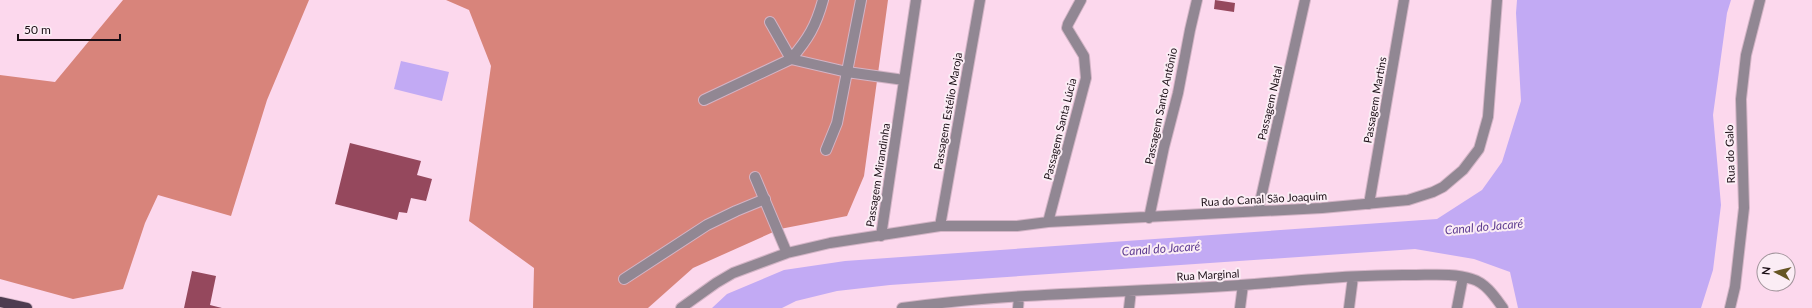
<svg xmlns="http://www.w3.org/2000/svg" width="1812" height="308" font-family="Lato,sans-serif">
<rect width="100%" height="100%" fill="#fcd8ed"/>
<path fill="#d8847b" d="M 123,0 L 309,0 L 267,100 L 231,216 L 158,195 L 145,223 L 123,289 L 73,299 L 0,279 L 0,75 L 55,82 Z
M 446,0 L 888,0 L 864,176 L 847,216 L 780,229 L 693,268 L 648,308 L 533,308 L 534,268 L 469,221 L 491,66 L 469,10 Z"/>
<path fill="#c2aaf4" d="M 1517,0 L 1731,0 L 1727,13 L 1713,115 L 1721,205 L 1713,270 L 1701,308 L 1518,308 L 1510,272 L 1474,259 L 1415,249 L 890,285 L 837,291 L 796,301 L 782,308 L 712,308 L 727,294 L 784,270 L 845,261 L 1437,219 L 1482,190 L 1502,162 L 1521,101 L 1516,13 Z
M 401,61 L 449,72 L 442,101 L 394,89 Z"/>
<path fill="#95485d" d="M 1215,0 L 1235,3 L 1234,12 L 1214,9 Z
M 350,143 L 421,161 L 417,175 L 432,179 L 426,201 L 411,198 L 407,213 L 399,212 L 397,220 L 335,204 Z
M 192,271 L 216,276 L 210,305 L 222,308 L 184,308 Z"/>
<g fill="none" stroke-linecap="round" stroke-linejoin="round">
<defs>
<path id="minor" d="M 770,22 L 791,59 C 808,39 816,26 823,0
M 704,100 L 791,59 L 847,72 L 904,80
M 826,150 L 837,123 L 861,0
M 755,177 L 787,253
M 1369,204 L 1404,0
M 1258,211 L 1305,0
M 1149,218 L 1164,147 L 1178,93 L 1190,30 L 1197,0
M 1048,222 L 1086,78 L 1084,56 L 1067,28 L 1068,24 L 1081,0
M 940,226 L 980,0
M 881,236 L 916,0
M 624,279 L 707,225 L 736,211 L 765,199
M 681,308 L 716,283 L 733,273 L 787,253 L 830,243 L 940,226 L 1017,226 L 1048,222 L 1322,208 L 1408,200 L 1433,192 L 1443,187 L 1463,170 L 1479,149 L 1488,117 L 1497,0
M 902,308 C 1013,292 1129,293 1241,285 C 1299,281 1356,274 1414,275 C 1432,275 1454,273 1472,279 C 1486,283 1495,297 1503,308
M 1018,308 L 1019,297
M 1129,308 L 1131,291
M 1240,308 L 1243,285
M 1349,308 L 1353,277
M 1457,308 L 1463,277
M 1730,308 L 1735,287 L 1744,208 L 1741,99 L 1746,55 L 1760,0"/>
<path id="major" d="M 0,302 L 27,308"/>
</defs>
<use href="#minor" stroke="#d3b4c6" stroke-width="12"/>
<use href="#major" stroke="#d3b4c6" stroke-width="12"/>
<use href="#minor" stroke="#918793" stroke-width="10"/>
<use href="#major" stroke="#4d3c50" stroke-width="10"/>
</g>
<g text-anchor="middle" stroke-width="4" stroke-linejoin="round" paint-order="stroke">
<g font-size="11" fill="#1a0e15" stroke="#fbedf5">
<text transform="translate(1375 100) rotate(-80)" y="4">Passagem Martins</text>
<text transform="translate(1270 103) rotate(-77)" y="4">Passagem Natal</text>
<text transform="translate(1161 106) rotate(-78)" y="4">Passagem Santo Antônio</text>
<text transform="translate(948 111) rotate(-80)" y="4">Passagem Estélio Maroja</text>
<text transform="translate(1060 129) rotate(-76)" y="4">Passagem Santa Lúcia</text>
<text transform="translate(1730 154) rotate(-92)" y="4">Rua do Galo</text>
<text transform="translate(878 175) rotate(-81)" y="4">Passagem Mirandinha</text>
<text transform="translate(1264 199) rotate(-3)" y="4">Rua do Canal São Joaquim</text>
<text transform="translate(1208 275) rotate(-3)" y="4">Rua Marginal</text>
</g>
<g font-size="12" font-style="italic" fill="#5d3b90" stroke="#fbedf5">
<text transform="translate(1484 227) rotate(-5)" y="4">Canal do Jacaré</text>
<text transform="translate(1161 249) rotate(-4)" y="4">Canal do Jacaré</text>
</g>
</g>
<g transform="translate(1776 272) rotate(277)"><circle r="19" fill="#fbedf5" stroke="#a1949b"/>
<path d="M0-3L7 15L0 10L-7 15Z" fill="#665624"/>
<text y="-6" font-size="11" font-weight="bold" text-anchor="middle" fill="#1a0e15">N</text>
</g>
<path d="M18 34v6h102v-6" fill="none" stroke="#1a0e15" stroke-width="2"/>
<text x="24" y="34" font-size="12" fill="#1a0e15" stroke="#fbedf5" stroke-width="3" paint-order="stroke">50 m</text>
</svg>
